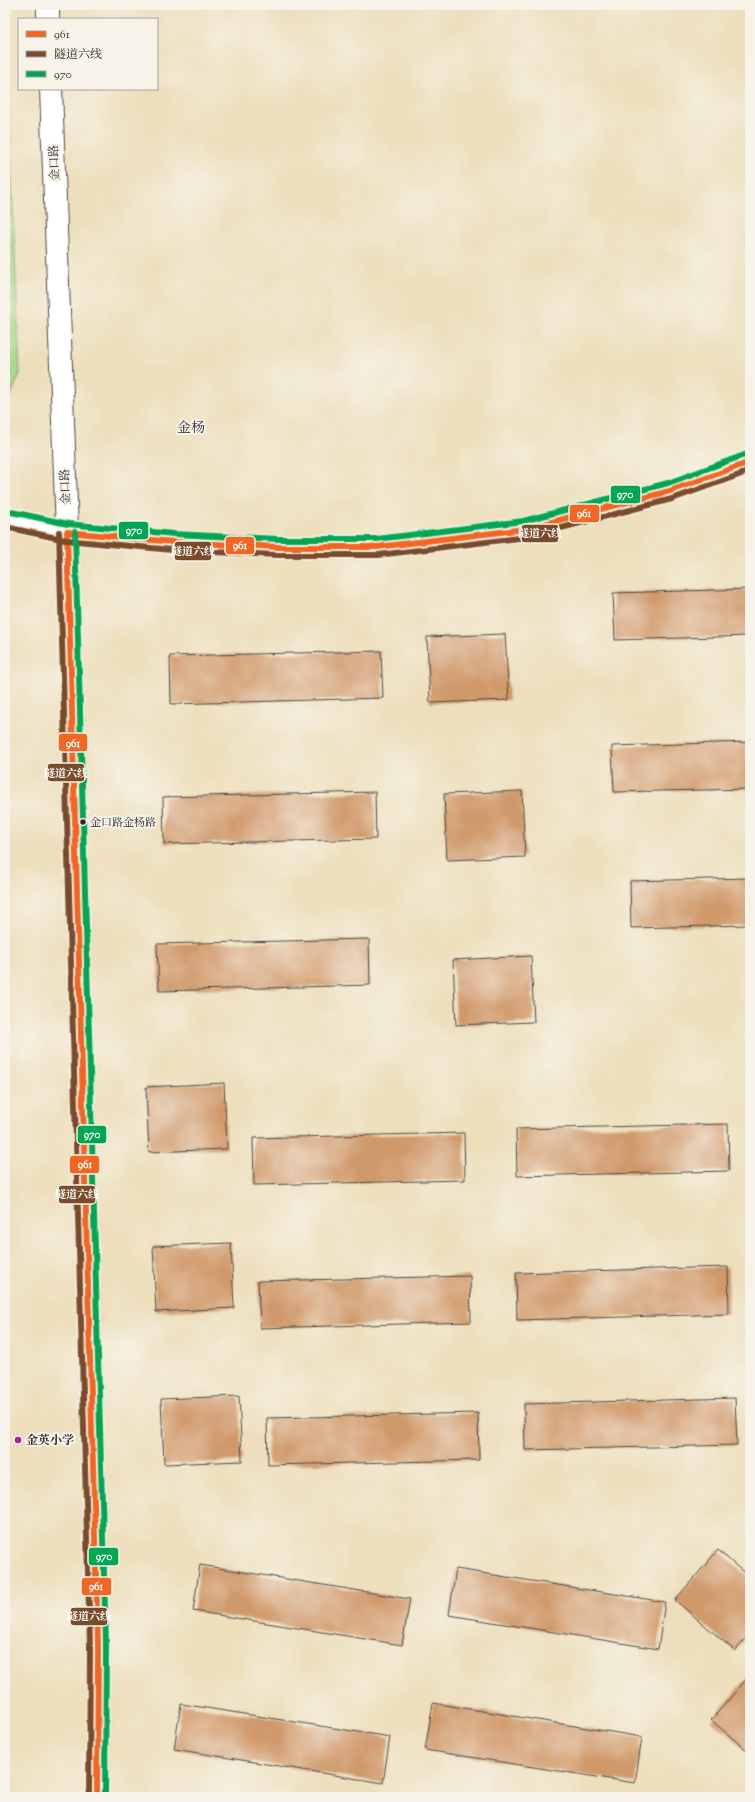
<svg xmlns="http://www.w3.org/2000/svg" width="755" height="1802" font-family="'Sorts Mill Goudy','Noto Serif SC',serif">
<rect width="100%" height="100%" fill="#f7f3e8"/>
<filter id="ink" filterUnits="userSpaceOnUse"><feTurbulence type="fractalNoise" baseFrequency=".025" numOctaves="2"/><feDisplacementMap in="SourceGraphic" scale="8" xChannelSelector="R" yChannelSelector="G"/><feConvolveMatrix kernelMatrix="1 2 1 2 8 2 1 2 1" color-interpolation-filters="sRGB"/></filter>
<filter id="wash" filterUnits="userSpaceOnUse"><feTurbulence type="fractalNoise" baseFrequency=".012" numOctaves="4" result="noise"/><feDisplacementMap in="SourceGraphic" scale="16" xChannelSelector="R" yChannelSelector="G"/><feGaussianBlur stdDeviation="0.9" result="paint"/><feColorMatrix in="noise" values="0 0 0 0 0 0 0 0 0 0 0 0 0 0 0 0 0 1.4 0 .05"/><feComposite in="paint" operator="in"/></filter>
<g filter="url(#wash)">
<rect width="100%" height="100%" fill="#eddfbc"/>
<path fill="#a7dc8c" stroke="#69845c" d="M 5,21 L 20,374 L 5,408 Z"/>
<g id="blocks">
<path fill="#d0996a" d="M 750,589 L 750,636 L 615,640 L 613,593 Z
M 505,634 L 509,700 L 430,703 L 427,637 Z
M 381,651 L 383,698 L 171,704 L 170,656 Z
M 750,742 L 750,789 L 614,792 L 612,746 Z
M 522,791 L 525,857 L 447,860 L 444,794 Z
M 375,792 L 376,839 L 164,844 L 163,797 Z
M 750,878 L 750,925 L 631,928 L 630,881 Z
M 369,939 L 370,985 L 159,991 L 157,944 Z
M 531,956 L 534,1022 L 456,1025 L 453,960 Z
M 224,1083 L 227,1149 L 149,1152 L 146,1087 Z
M 728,1124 L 729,1171 L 517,1176 L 516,1129 Z
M 464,1133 L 465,1180 L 254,1185 L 253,1138 Z
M 231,1243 L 234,1308 L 156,1312 L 153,1246 Z
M 728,1267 L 729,1314 L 517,1320 L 516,1273 Z
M 470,1276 L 471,1322 L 260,1328 L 258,1281 Z
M 239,1396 L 242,1461 L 164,1464 L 161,1399 Z
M 735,1398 L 737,1445 L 525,1450 L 524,1404 Z
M 478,1413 L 479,1460 L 268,1465 L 267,1418 Z
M 718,1550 L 750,1578 L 750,1634 L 735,1651 L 675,1600 Z
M 200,1565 L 410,1599 L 402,1645 L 193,1611 Z
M 456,1569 L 665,1602 L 658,1649 L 449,1615 Z
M 750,1675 L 750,1753 L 711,1720 Z
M 433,1703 L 642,1737 L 635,1783 L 425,1750 Z
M 181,1704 L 390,1737 L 383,1783 L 174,1749 Z"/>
</g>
</g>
<g filter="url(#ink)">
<use href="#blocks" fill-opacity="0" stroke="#484641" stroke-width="1"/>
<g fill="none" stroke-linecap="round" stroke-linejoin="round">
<defs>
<path id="minor" d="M 48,5 L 48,19
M 51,89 L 67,532 L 98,1645 L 97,1797
M 5,519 L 67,532 L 173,542 L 278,547 L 377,547 L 525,529 L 670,491 L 750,462"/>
</defs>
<use href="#minor" stroke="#484641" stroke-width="24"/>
<use href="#minor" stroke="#fff" stroke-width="22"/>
<defs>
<path id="bus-1" d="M 67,532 L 98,1645 L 97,1797
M 67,532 L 173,542 L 278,547 L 377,547 L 525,529 L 670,491 L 750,462"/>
<path id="bus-2" d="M 5,527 L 66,540 L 172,550 L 278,555 L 378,555 L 527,537 L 672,499 L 750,471
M 59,532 L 90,1645 L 89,1797"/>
<path id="bus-3" d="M 7,511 L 68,524 L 174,534 L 278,539 L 377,539 L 523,521 L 668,483 L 747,454
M 75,532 L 106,1645 L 105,1797"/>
</defs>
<use href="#bus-1" stroke="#f7f3e8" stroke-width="9"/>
<use href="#bus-2" stroke="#f7f3e8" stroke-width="9"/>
<use href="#bus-3" stroke="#f7f3e8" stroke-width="9"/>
<use href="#bus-1" stroke="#f26522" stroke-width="6"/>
<use href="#bus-2" stroke="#7a4b2a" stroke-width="6"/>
<use href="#bus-3" stroke="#00a651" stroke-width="6"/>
</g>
</g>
<circle fill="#2b2b2b" stroke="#f7f3e8" stroke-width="1.5" cx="83" cy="822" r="3.5"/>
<circle fill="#b5179e" stroke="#f7f3e8" stroke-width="1.5" cx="18" cy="1440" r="4"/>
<g text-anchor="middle" stroke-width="4" stroke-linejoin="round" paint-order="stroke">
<g font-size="11" fill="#2b2b2b" stroke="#f7f3e8" text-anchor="start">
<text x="90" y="826">金口路金杨路</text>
</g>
<g font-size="12" fill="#2b2b2b" stroke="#f7f3e8">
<text transform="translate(54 163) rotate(-92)" y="4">金口路</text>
<text transform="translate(65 487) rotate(-92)" y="4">金口路</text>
</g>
<g font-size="12" font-weight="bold" fill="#2b2b2b" stroke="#f7f3e8" text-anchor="start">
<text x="26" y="1444">金英小学</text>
</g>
<g font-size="14" fill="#2b2b2b" stroke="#f7f3e8">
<text x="191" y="432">金杨</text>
</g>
</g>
<g stroke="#f7f3e8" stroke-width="1.5">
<rect x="610" y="485" width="31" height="19" rx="4" fill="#00a651"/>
<rect x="569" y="504" width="31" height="19" rx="4" fill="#f26522"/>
<rect x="118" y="521" width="31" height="19" rx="4" fill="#00a651"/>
<rect x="521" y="524" width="38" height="19" rx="4" fill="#7a4b2a"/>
<rect x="225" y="536" width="30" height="19" rx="4" fill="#f26522"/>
<rect x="174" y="541" width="38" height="20" rx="4" fill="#7a4b2a"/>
<rect x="58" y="733" width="30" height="19" rx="4" fill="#f26522"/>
<rect x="47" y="763" width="38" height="19" rx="4" fill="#7a4b2a"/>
<rect x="77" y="1125" width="30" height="19" rx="4" fill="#00a651"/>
<rect x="69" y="1155" width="31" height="19" rx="4" fill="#f26522"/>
<rect x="58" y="1185" width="38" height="19" rx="4" fill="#7a4b2a"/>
<rect x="88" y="1547" width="31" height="19" rx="4" fill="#00a651"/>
<rect x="81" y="1577" width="31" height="19" rx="4" fill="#f26522"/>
<rect x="70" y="1607" width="38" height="19" rx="4" fill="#7a4b2a"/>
</g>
<g font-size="11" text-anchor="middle" font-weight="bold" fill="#fff">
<text x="625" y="498">970</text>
<text x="584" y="517">961</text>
<text x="134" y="534">970</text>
<text x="540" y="537">隧道六线</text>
<text x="240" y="549">961</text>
<text x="193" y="555">隧道六线</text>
<text x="73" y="747">961</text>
<text x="66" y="777">隧道六线</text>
<text x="92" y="1138">970</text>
<text x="85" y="1168">961</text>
<text x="77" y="1198">隧道六线</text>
<text x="104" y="1560">970</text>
<text x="96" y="1590">961</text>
<text x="89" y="1620">隧道六线</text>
</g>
<rect width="755" height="1802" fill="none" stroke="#f7f3e8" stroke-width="20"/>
<rect x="18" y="18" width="140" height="72" fill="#f7f3e8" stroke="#a5a39c"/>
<rect x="26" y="31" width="20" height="6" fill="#f26522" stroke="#a5a39c"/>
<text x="54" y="38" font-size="12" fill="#2b2b2b">961</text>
<rect x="26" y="51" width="20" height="6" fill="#7a4b2a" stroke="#a5a39c"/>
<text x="54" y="58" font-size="12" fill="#2b2b2b">隧道六线</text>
<rect x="26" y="71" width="20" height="6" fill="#00a651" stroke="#a5a39c"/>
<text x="54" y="78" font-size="12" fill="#2b2b2b">970</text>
</svg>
